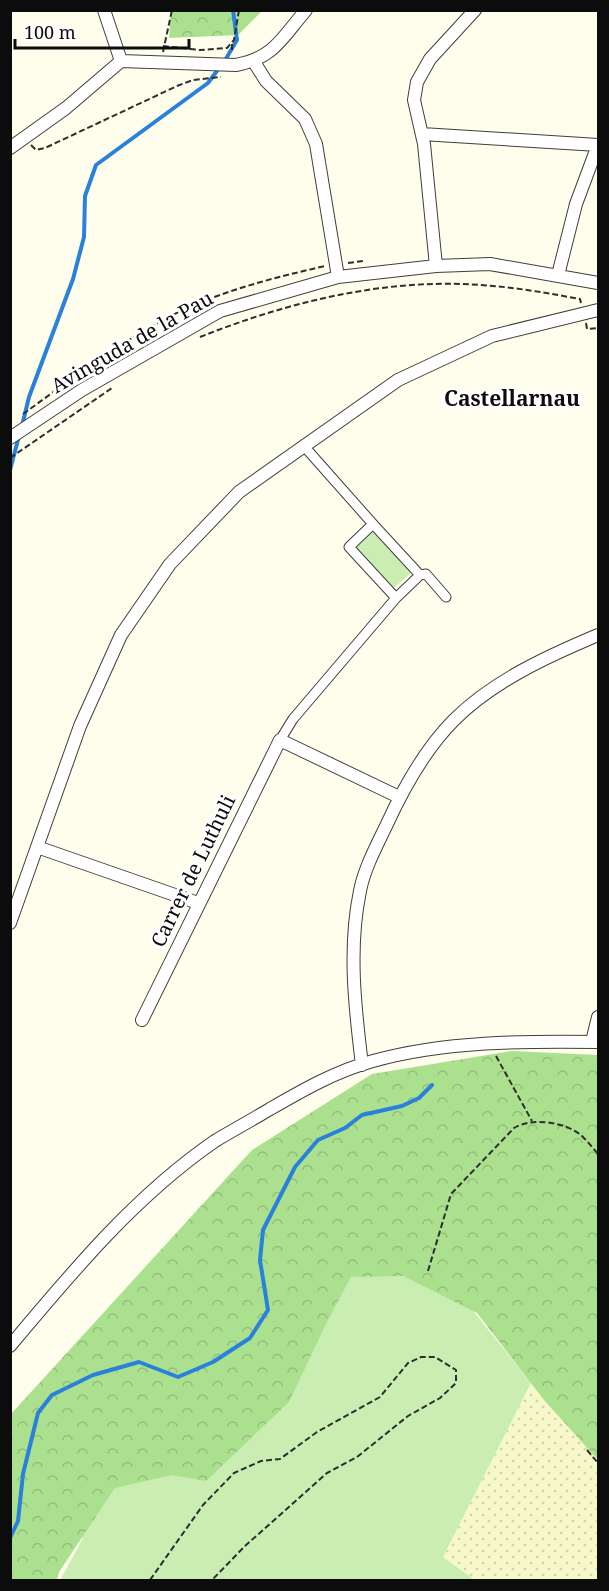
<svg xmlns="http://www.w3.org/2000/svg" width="609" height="1591" font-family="'Noto Serif',serif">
<defs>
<pattern id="farmland-dots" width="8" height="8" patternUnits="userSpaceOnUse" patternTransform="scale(1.5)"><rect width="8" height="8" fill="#f7f8c9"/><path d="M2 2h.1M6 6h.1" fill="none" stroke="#d3d3ab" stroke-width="1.8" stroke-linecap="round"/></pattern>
<pattern id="forest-crowns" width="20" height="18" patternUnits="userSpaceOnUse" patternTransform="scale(1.5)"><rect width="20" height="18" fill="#abe08f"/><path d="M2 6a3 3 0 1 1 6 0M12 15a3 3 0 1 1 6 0" fill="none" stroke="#92bf7a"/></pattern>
</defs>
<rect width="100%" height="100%" fill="#fffdec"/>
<path fill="url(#farmland-dots)" d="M 531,1383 L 598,1460 L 598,1580 L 475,1580 L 443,1557 Z"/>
<path fill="#caeeb1" d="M 373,532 L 412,572 L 394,588 L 356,548 Z
M 378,1264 L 462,1297 L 531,1383 L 443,1557 L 475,1580 L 60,1580 L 82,1540 L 91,1504 L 355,1265 Z"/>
<path fill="url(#forest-crowns)" d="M 171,11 L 171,10 L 262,11 L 238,35 L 169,38 Z
M 512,1051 L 598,1055 L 598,1460 L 544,1400 L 477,1313 L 403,1276 L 351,1277 L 326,1324 L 289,1402 L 206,1481 L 172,1475 L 115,1488 L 59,1572 L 57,1580 L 11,1580 L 11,1414 L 252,1150 L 372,1074 Z"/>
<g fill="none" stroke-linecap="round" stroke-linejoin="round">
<path stroke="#2a81db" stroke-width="4" d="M 224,62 L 237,40 L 233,10
M 22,426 L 29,397 L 73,279 L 84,237 L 85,196 L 96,165 L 208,83 L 219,68
M 10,470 L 19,436
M 10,1538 L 18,1521 L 23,1474 L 38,1413 L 52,1395 L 93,1375 L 139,1362 L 178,1377 L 213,1362 L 250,1338 L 268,1310 L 260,1260 L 263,1230 L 295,1167 L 318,1140 L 345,1128 L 362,1115 L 402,1106 L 419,1098 L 432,1085"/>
<defs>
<path id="pedestrian" d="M 303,445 L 373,524
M 420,575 L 426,574 L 446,597
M 280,740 L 293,719 L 396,598 L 420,575 L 373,524 L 349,547 L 396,598"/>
<path id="minor" d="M 104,10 L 121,61
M 254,62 L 266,81 L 305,119 L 316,144 L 338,277
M 422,134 L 598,145
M 10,148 L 66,108 L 121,61 L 236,65 C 274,58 282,38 306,10
M 436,266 L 424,144 L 414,100 L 417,82 L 430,59 L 475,10
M 558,275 L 576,204 L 598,145
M 10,438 L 82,390 L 220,311 L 338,277 L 436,266 L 490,264 L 598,283
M 37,847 L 198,903
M 10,923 L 80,726 L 121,635 L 170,564 L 239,492 L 398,380 L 492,336 L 598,310
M 142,1020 L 280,740 L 399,797
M 592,1042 L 598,1017
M 362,1065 C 355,1008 348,948 360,891 C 364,869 377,845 387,824 C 404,787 425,749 454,720 C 493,681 548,656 598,635
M 10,1346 C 72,1272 135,1196 215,1141 C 233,1130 252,1120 270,1109 C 303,1090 336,1071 373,1061 C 445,1041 524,1041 598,1042"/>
</defs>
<use href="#pedestrian" stroke="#3f3f3f" stroke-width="11"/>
<use href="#minor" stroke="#3f3f3f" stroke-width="14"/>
<path stroke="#2e2e2e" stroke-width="2" stroke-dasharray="6 3" stroke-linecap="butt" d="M 232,44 L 232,53
M 163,46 L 200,50 L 227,48 L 234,40 L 239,10
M 163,52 L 172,10
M 31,145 L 36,150 L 45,148 L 177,86 L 193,80 L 221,77
M 348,263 L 363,261
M 586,323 L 587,329 L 598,328
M 200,337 C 288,302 385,278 480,285 C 514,287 547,293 580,299 L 581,303
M 23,414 C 76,376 126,337 185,309 C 229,289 277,277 325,266
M 10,458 L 112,388
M 496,1056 L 532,1121
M 428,1271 L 451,1194 L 514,1128 C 532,1117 566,1122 582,1136 C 588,1142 593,1148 598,1154
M 587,1450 L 598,1463
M 150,1580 L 203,1505 L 234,1473 L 261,1461 L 280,1459 L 317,1432 L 380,1397 L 408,1363 L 421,1357 L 435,1357 L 456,1370 L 456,1383 L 440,1398 L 408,1416 L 357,1457 L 327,1473 L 245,1546 L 212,1580"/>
<use href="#pedestrian" stroke="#fff" stroke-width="9"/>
<use href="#minor" stroke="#fff" stroke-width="12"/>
</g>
<g text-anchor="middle" stroke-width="6" stroke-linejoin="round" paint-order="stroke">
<g font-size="20" fill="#0c0c0c" stroke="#fff">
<text transform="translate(132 342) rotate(-30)" y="7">Avinguda de la Pau</text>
<text transform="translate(193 871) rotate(-64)" y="7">Carrer de Luthuli</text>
</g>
<g font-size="21" font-weight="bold" fill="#0c0c0c" stroke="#fff">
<text x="512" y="406">Castellarnau</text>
</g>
</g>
<rect width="609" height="1591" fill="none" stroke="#0c0c0c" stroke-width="24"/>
<path d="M15 39v9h174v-9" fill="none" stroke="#0c0c0c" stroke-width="3"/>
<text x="24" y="39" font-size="18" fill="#0c0c0c" stroke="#ffffff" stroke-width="4.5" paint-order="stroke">100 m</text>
</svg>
